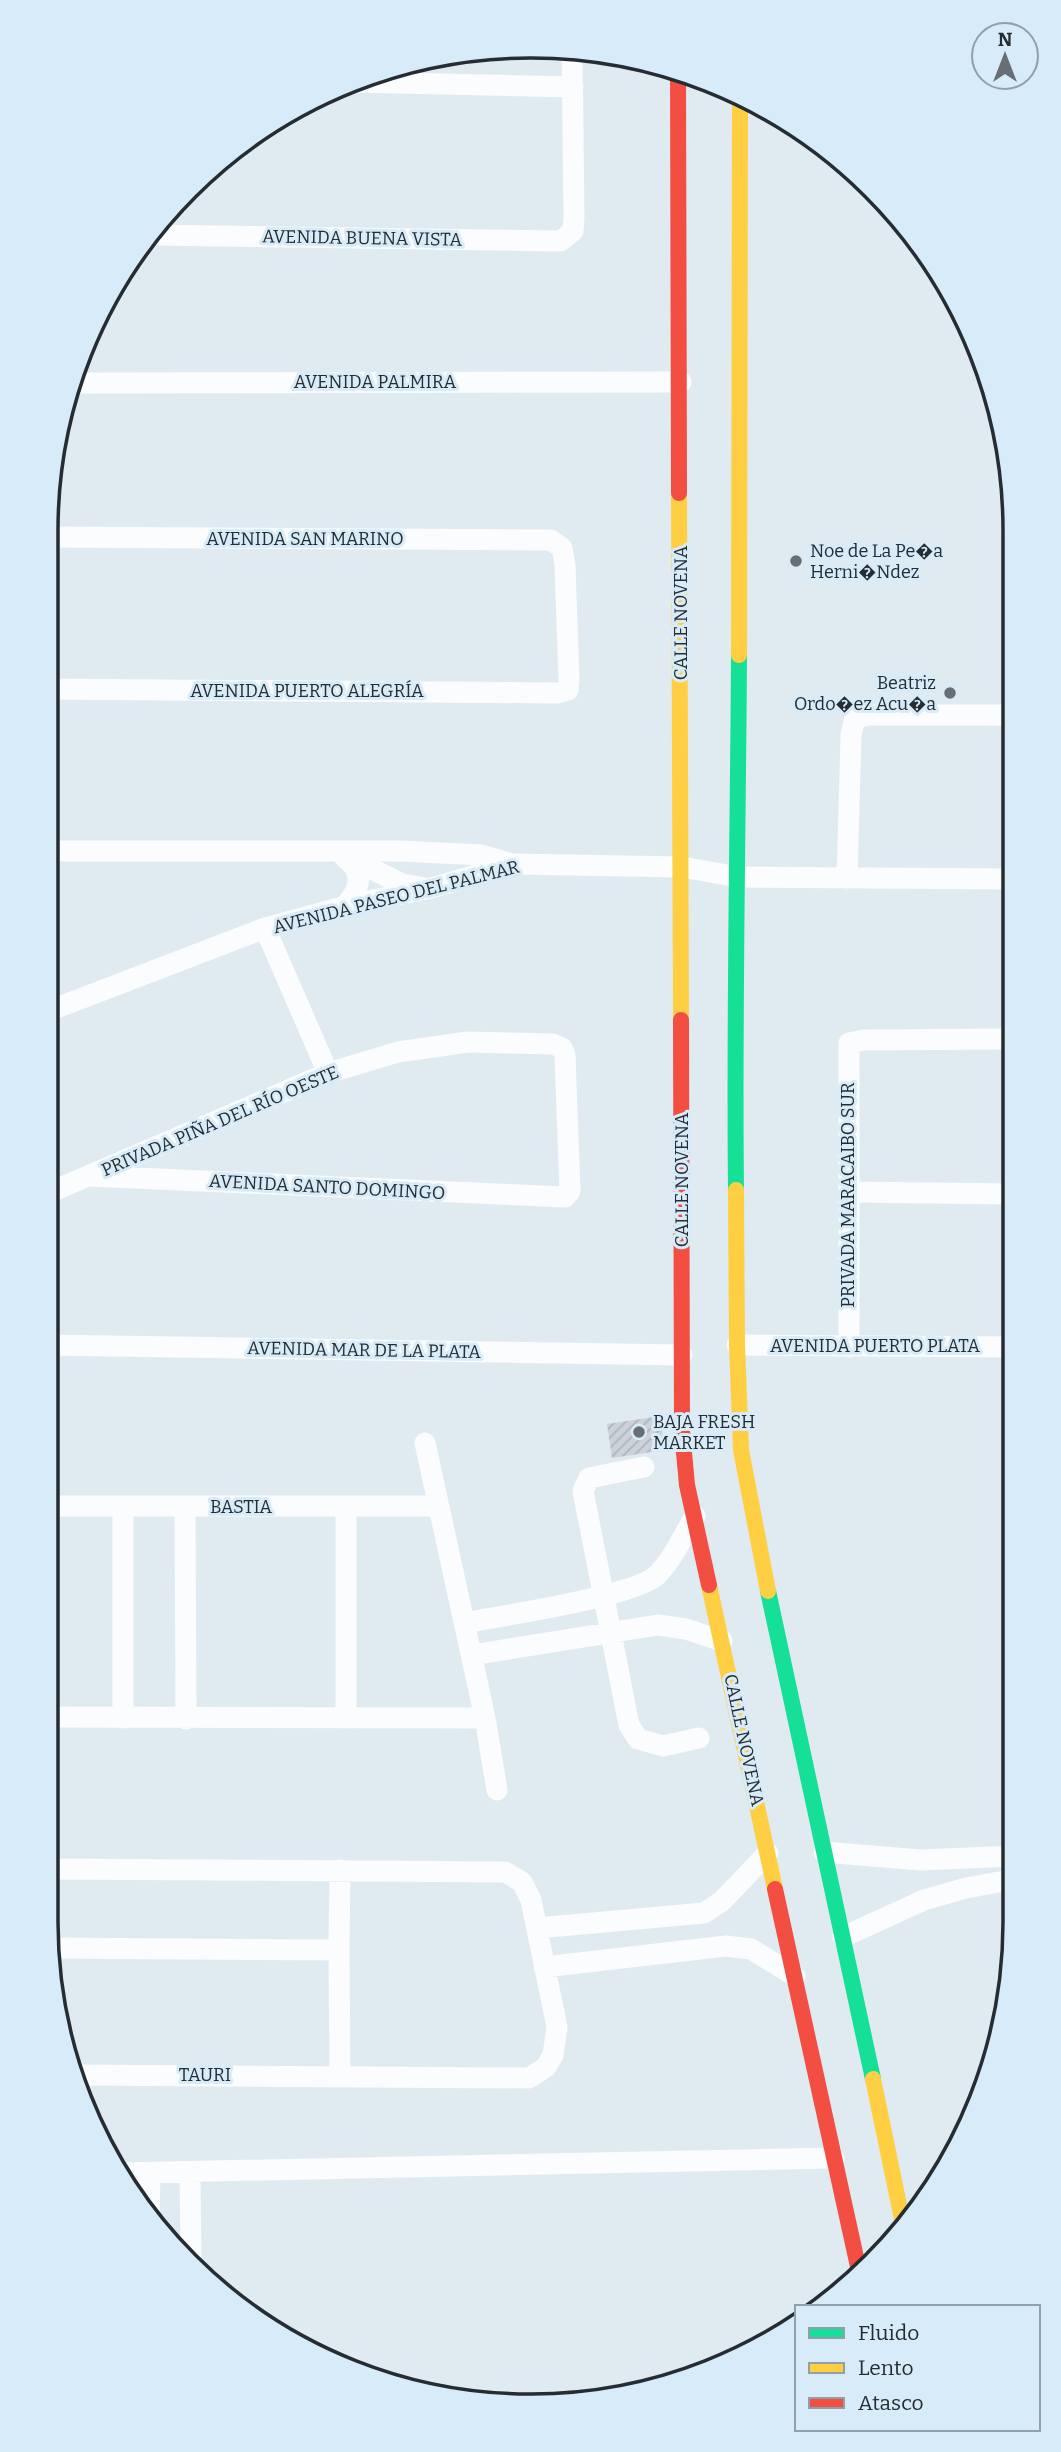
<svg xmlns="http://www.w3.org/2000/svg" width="1061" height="2452" font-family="Bitter,serif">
<defs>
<pattern id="building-hatch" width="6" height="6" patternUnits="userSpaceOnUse" patternTransform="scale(1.75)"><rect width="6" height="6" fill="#ccd2d9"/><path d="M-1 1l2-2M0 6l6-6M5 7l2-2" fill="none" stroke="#afb5bb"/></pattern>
</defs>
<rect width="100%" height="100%" fill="#e0eaf1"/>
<path fill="url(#building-hatch)" d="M 660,1416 L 665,1450 L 612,1458 L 607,1424 Z"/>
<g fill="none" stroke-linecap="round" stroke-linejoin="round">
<path stroke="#fafcfd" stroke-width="21" d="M 351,82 L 573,87
M 148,235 L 561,241 L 573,231 L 574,218 L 572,49
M 70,383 L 681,382
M 46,689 L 558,693 L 568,690 L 569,680 L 565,565 L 562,548 L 551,540 L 46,537
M 46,851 L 401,851 L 482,855 L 512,864
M 342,854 L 402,884 L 421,887
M 344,857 C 365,873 361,888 345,906
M 847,879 L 851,735 L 855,718 L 868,715 L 1012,715
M 265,928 L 328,1073
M 46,1012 L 265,928 L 345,906 L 431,888 L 514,864 L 682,867 L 738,877 L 1012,879
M 849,1192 L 1013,1194
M 46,1194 L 328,1073 L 398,1052 L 468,1042 L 553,1044 L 562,1048 L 565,1055 L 570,1191 L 565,1197 L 89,1176
M 46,1345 L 682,1355
M 737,1345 L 1014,1347
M 849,1347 L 849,1043 L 864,1040 L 1013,1039
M 644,1467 L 589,1478 L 583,1491 L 629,1725 L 638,1739 L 663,1746 L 699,1738
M 46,1506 L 437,1506
M 346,1506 L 346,1718
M 123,1507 L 123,1718
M 185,1507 L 186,1719
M 464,1623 C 500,1616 636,1596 657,1575 C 673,1559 683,1536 695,1516
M 472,1655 L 658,1625 L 686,1629 L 722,1641
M 46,1717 L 485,1718 L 425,1443
M 485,1718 L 497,1790
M 824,1852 L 920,1860 L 1015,1856
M 46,1869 L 505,1872 L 522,1882 L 531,1900 L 557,2027 L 553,2055 L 546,2067 L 529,2078 L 71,2075
M 537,1928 L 704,1913 L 722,1901 L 768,1853
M 843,1937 L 924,1900 L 966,1888 L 1015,1879
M 50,1948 L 339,1950 L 340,2075
M 339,1950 L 340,1870
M 544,1967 L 726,1946 L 751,1949 L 795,1976
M 190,2172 L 191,2262
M 117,2173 L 834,2158
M 149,2218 L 150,2173"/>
<path stroke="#16e098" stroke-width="16" d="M 736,1190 C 734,1012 738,834 739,655
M 768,1591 L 873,2079"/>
<path stroke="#ffcf43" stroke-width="16" d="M 679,493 L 681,1020
M 739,655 L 740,98
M 736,1190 L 737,1345 L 741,1450 L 768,1591
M 709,1585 L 775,1889
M 873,2079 L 904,2229"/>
<path stroke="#f24e42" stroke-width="16" d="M 678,69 L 679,493
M 681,1020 L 682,1431 L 687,1485 L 709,1585
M 775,1889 L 859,2271"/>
</g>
<g fill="#676f75" stroke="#d8ebf9" stroke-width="2.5">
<circle cx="796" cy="561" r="7"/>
<circle cx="950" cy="693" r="7"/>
<circle cx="639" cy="1432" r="7"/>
</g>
<g text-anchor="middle" stroke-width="6" stroke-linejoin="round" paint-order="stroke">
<g font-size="18" fill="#262d32" stroke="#d8ebf9">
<text transform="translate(362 238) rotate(1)" y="6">AVENIDA BUENA VISTA</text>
<text x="375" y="388">AVENIDA PALMIRA</text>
<text x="305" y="545">AVENIDA SAN MARINO</text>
<text transform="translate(681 613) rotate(-90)" y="6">CALLE NOVENA</text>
<text x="307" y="697">AVENIDA PUERTO ALEGRÍA</text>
<text transform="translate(396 897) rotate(-14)" y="6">AVENIDA PASEO DEL PALMAR</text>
<text transform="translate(220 1121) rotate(-23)" y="6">PRIVADA PIÑA DEL RÍO OESTE</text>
<text transform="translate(682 1180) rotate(-90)" y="6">CALLE NOVENA</text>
<text transform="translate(327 1187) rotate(3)" y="6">AVENIDA SANTO DOMINGO</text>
<text transform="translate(848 1195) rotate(-90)" y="6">PRIVADA MARACAIBO SUR</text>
<text x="875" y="1352">AVENIDA PUERTO PLATA</text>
<text transform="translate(364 1350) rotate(1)" y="6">AVENIDA MAR DE LA PLATA</text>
<text x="241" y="1513">BASTIA</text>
<text transform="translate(744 1740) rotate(78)" y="6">CALLE NOVENA</text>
<text x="205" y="2081">TAURI</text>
</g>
<g font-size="18" fill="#262d32" stroke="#d8ebf9" text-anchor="start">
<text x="810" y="557">Noe de La Pe�a<tspan x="810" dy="21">Herni�Ndez</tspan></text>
<text x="936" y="689" text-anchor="end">Beatriz<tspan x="936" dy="21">Ordo�ez Acu�a</tspan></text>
<text x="653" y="1428">BAJA FRESH<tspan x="653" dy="21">MARKET</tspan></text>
</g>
</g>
<path d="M0 0H1061V2452H0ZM530 58H531A472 472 0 0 1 1003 530V1922A472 472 0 0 1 531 2394H530A472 472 0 0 1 58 1922V530A472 472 0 0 1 530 58Z" fill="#d8ebf9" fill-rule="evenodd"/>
<path fill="none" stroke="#262d32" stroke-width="3.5" d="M530 58H531A472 472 0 0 1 1003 530V1922A472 472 0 0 1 531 2394H530A472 472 0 0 1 58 1922V530A472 472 0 0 1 530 58Z"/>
<rect x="795" y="2305" width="245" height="126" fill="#d8ebf9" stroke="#919fa9" stroke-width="2"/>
<rect x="809" y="2328" width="35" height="10" fill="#16e098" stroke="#919fa9" stroke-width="2"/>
<text x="858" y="2340" font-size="21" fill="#262d32">Fluido</text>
<rect x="809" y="2363" width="35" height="10" fill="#ffcf43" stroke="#919fa9" stroke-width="2"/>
<text x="858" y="2375" font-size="21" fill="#262d32">Lento</text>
<rect x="809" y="2398" width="35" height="10" fill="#f24e42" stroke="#919fa9" stroke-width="2"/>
<text x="858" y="2410" font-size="21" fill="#262d32">Atasco</text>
<g transform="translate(1005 56)"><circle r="33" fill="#d8ebf9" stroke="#919fa9" stroke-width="2"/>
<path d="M0-5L12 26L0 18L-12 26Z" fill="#676f75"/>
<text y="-10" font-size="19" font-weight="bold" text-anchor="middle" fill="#262d32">N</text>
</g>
</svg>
